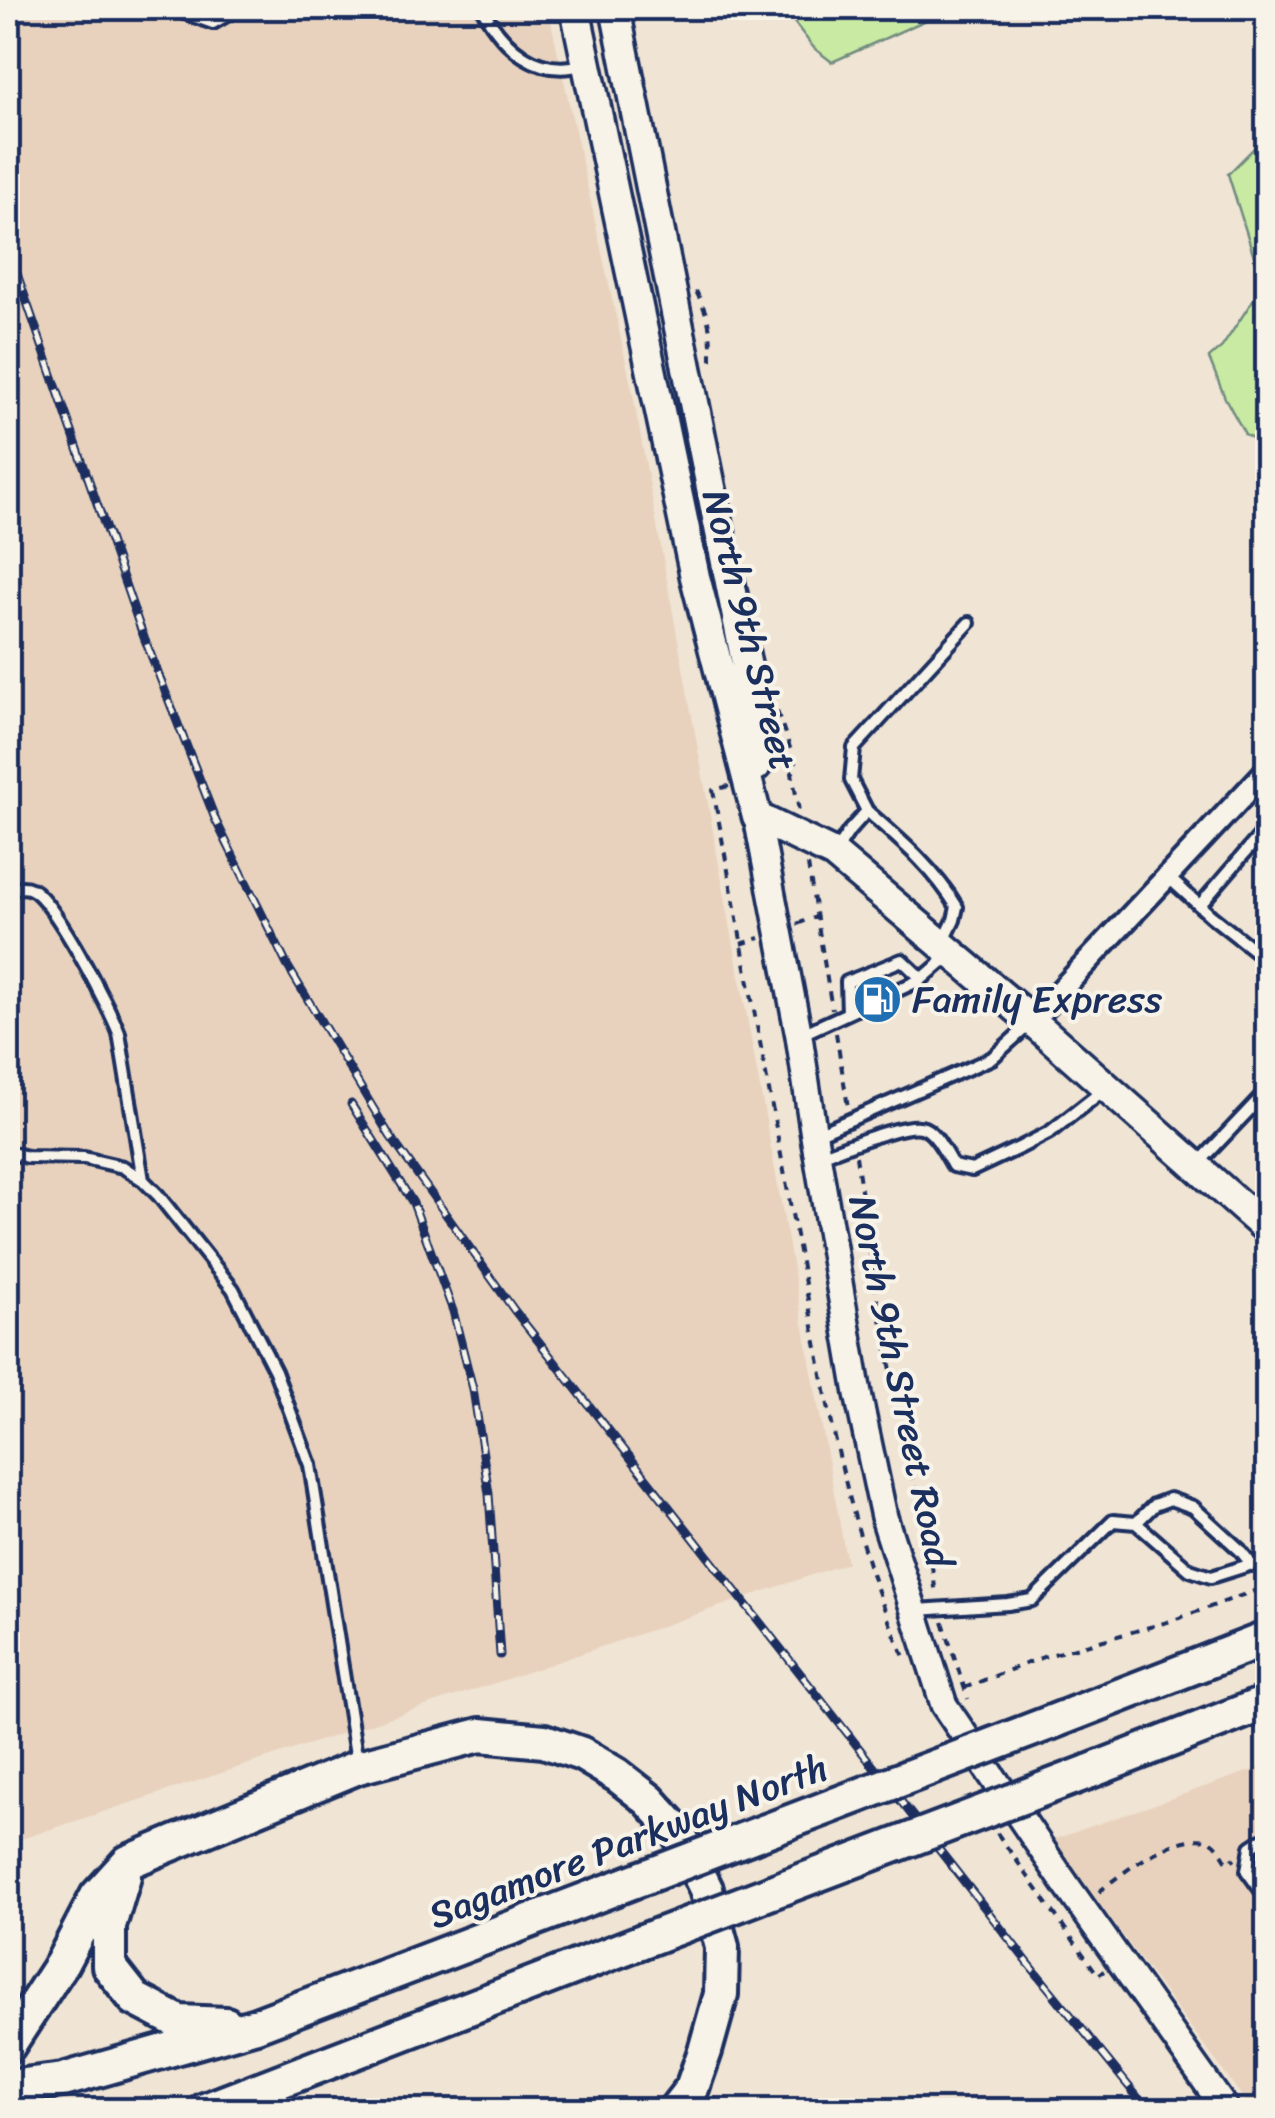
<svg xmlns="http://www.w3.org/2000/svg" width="1275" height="2118" font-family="Sriracha,sans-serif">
<rect width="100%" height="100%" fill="#f0e4d4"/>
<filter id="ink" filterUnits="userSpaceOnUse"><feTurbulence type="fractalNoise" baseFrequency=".01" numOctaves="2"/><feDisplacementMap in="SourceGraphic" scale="20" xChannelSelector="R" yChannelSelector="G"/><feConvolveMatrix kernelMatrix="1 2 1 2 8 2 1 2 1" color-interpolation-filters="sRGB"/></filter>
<g filter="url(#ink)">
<path fill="#e8d2bd" d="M 8,8 L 548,8 L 632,389 L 847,1563 L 507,1679 L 15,1841 L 8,1825 Z
M 1267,1765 L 1267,2110 L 1252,2110 L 1052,1840 Z"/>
<path fill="#c9eaa2" stroke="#728c80" stroke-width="2.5" d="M 783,8 L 953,8 L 832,62 L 814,48 Z
M 1267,135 L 1267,446 L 1245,434 L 1225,398 L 1209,358 L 1222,347 L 1263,285 L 1228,174 Z"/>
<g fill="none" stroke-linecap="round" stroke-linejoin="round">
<defs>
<path id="service" d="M 171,8 L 213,23 L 239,8
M 482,8 C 503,47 538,79 584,64
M 867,811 C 900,840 934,868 957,907 L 954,920 L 944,941
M 835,852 L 849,831 L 867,811 L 851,780 L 854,748 L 969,623
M 1168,877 L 1211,916 L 1268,961
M 8,891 C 15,888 23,885 31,889 C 53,898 109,1007 119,1033 L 143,1180
M 1200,905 L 1268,826
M 848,1013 L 922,979
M 800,1035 L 848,1013 L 847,982 L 902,960 L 922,979 L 951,954
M 815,1135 L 992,1058 L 1032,1022
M 8,1152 L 27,1157 L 84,1158 L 123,1167 L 143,1180 L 158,1195 L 233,1289 L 275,1371 L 310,1465 L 357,1761
M 817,1157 C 839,1150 907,1120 924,1128 C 937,1134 946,1155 953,1166 L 972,1170 L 1021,1147 L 1050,1132 L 1105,1089
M 1196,1166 L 1268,1090
M 1136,1523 L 1154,1505 L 1170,1499 L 1193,1507 L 1240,1550 L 1252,1565
M 917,1610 L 1008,1604 L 1032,1600 L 1113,1521 L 1136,1523 L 1190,1570 L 1211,1577 L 1268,1559
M 1268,1836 L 1251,1847 L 1247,1871 L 1268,1900"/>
<path id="minor" d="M 1032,1021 L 1268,769"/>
<path id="tertiary" d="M 757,817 L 799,1036 L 814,1136 L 858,1394 L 884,1517 L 944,1705 L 1069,1889 L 1226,2110"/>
<path id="secondary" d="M 575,8 L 695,577 L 757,817
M 615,8 L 753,697 L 756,766
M 757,817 L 834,854 L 1032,1021 L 1268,1230"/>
<path id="trunk" d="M 1052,1722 L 1268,1638
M 1088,1772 L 1268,1702
M 124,1876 L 109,1926 L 109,1966 L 135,1999 L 179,2022 L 226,2024
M 8,2046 L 62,1963 L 97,1896 L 128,1862 L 358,1767 L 480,1735 L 544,1741 L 582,1754 L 617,1775 L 649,1800 L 678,1832 L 706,1889 L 722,1947 L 721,1994 L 705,2051 L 692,2088 L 675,2110
M 8,2087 L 63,2080 L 256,2025 L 645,1877
M 205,2110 L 640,1942"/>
</defs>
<use href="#service" stroke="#1b2f5e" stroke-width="18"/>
<use href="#minor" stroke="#1b2f5e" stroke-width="28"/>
<use href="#tertiary" stroke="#1b2f5e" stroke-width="32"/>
<use href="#secondary" stroke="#1b2f5e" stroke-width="35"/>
<use href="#trunk" stroke="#1b2f5e" stroke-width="40"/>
<path stroke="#1b2f5e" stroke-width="4" stroke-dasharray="8 8" stroke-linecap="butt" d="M 696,291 C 711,321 711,330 711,363
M 777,711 L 795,762 L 796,769 L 792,773 L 799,811
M 729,786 L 713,790 L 825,1391 C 844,1484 867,1575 906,1661
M 808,865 L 832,1009
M 797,924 L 816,917
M 741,944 L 760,938
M 836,1033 L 848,1107
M 856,1156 L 877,1299 L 913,1482 L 926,1525 L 936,1594
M 943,1622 L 968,1699
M 964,1688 L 1043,1657 L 1171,1621 L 1268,1586
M 997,1833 L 1098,1975 L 1104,1971
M 1099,1892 C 1122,1872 1175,1833 1207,1840 C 1217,1842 1223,1856 1228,1863 L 1235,1858"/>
<use href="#service" stroke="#f7f3e8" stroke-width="10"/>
<use href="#minor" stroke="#f7f3e8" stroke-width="20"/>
<use href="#tertiary" stroke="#f7f3e8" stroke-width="25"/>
<use href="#secondary" stroke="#f7f3e8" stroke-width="28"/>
<use href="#trunk" stroke="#f7f3e8" stroke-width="32"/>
<defs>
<path id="rail" d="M 8,248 L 140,627 L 216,821 L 287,965 L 390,1136 L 514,1310 L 1029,1964 L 1148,2110
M 351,1104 L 413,1203 L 453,1311 L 473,1389 L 489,1494 L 500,1655"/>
</defs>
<use href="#rail" stroke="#1b2f5e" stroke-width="9"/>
<use href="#rail" stroke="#f7f3e8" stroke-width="5" stroke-dasharray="15" stroke-linecap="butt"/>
<defs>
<path id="trunk-bridge" d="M 645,1877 L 1052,1722
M 640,1942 L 1088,1772"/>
</defs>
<use href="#trunk-bridge" stroke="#1b2f5e" stroke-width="40" stroke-linecap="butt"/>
<use href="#trunk-bridge" stroke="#f7f3e8" stroke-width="32"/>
</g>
</g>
<defs>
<symbol id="fuel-disc" viewBox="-11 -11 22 22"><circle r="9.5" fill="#1f6fb2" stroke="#f7f3e8"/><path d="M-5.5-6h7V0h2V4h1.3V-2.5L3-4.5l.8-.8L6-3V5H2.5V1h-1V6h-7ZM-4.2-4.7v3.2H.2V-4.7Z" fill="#fff"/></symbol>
</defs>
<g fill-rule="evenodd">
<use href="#fuel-disc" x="850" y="972" width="55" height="55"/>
</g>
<g text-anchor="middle" stroke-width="8" stroke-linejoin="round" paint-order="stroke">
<g font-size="38" fill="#1b2f5e" stroke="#f7f3e8">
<text transform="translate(750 630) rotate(76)" y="13">North 9th Street</text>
<text transform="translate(901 1381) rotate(78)" y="13">North 9th Street Road</text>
<text transform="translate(628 1841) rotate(-21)" y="13">Sagamore Parkway North</text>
</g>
<g font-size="38" fill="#1b2f5e" stroke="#f7f3e8" text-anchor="start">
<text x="912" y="1012">Family Express</text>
</g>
</g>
<rect width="1275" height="2118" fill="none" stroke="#f7f3e8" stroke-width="40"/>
<rect x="20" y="20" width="1235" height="2078" fill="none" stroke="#1b2f5e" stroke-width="4" filter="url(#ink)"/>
</svg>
